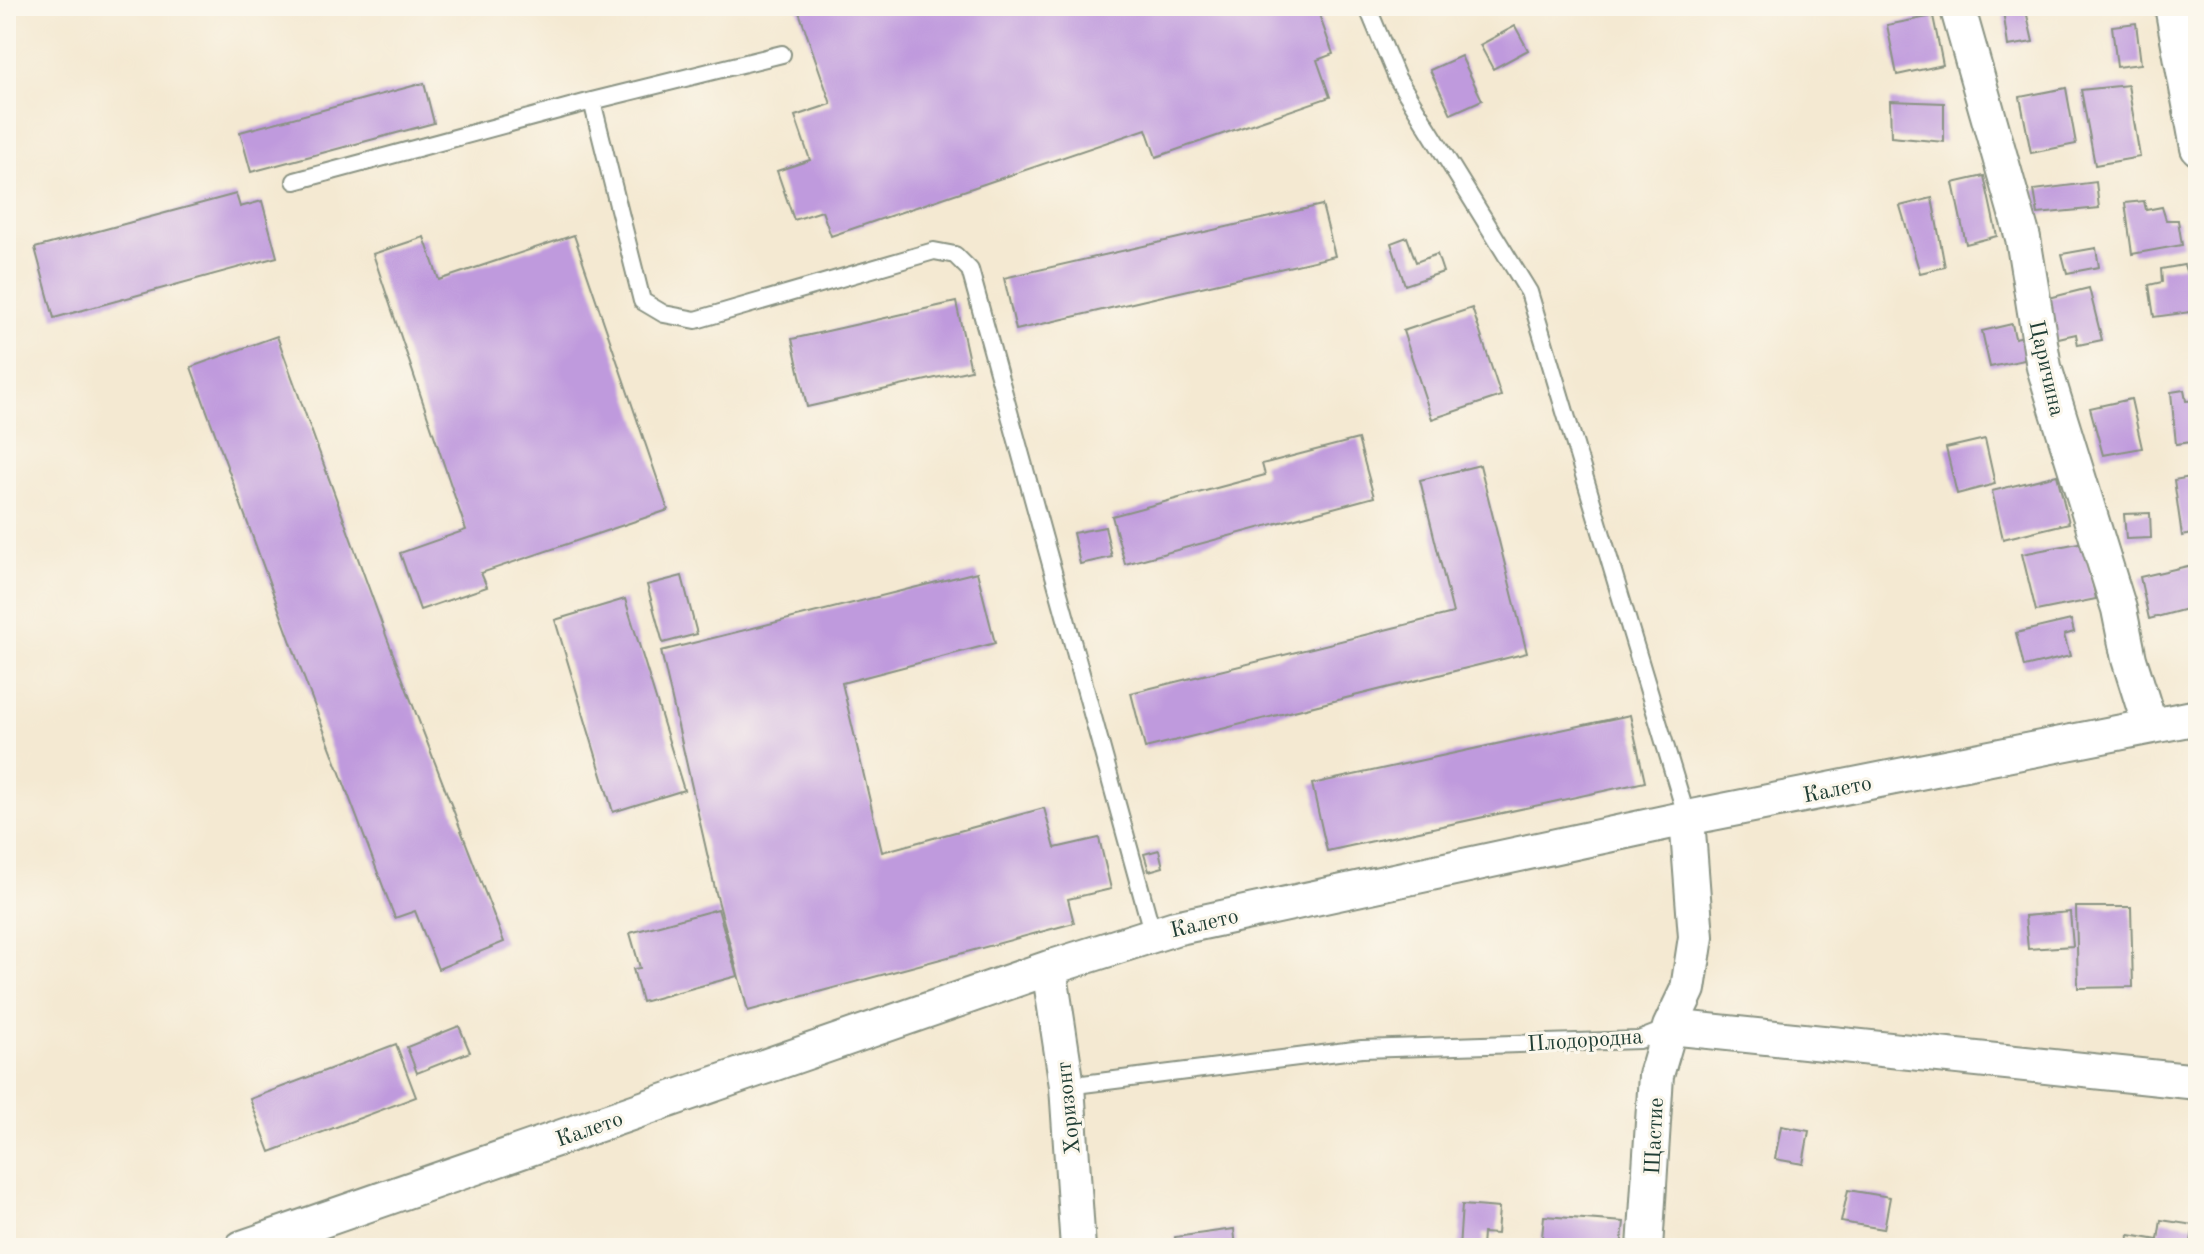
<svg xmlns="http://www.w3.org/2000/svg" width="2204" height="1254" font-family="'Old Standard TT',serif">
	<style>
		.building { fill: #bf9add }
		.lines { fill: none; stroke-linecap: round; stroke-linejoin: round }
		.service-casing { stroke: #8a9383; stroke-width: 20 }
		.minor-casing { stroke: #8a9383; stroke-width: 38 }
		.service { stroke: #fff; stroke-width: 16 }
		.minor { stroke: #fff; stroke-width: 34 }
		.labels { text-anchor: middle; stroke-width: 6; stroke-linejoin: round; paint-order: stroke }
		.street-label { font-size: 22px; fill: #1f3d34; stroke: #fbf7ec }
	</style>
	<rect width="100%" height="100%" fill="#fbf7ec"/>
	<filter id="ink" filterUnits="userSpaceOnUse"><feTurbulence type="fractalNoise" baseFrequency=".0125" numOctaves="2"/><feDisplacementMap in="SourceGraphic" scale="16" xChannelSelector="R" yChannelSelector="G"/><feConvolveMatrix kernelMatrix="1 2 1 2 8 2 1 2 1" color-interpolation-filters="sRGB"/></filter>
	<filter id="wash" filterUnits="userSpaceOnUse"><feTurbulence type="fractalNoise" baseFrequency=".006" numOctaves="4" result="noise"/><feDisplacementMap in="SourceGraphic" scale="32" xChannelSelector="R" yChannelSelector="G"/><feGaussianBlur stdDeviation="1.8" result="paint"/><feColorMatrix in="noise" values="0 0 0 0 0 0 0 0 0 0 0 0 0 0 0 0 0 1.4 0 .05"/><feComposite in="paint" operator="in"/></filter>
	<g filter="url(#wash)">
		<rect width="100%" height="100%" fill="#f4e9d2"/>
		<g id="blocks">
			<!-- building -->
			<path class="building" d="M797,6H1316L1333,54L1317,60L1330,97L1156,157L1146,129L831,236L822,211L794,220L777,171L810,160L795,116L831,104Z
				M2025,6L2033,42L2008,46L2003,10Z
				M1933,16L1943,65L1897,75L1887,25Z
				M2136,23L2141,64L2117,67L2112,26Z
				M1515,26L1528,50L1493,69L1480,45Z
				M1461,56L1482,100L1451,114L1430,70Z
				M424,83L434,123L251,172L240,132Z
				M2128,85L2140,157L2095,165L2081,90Z
				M2066,88L2076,144L2031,153L2020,97Z
				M1890,101L1944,103V142L1891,137Z
				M1984,176L1997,236L1966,244L1953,183Z
				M2096,182L2099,208L2038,214L2034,190Z
				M236,194L240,207L262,201L277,257L54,318L35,248Z
				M1932,198L1945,267L1920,273L1900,206Z
				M2144,201L2146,210L2162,207L2166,220H2178L2182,245L2132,254L2125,203Z
				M1322,205L1335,256L1016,330L1004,278Z
				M574,235L668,510L481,573L487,587L420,610L400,553L466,530L373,254L424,237L439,280Z
				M1407,237L1416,262L1437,254L1443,272L1405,285L1391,243Z
				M2096,248L2099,267L2067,273L2062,254Z
				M2184,265L2188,277L2198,275V311L2154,317L2149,285L2162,282L2161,269Z
				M2089,288L2102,340L2078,345L2076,334L2054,339L2045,299Z
				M956,302L971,370L807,407L792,339Z
				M1472,308L1501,396L1432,419L1403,331Z
				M2012,324L2015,338L2024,336L2029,359L1990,367L1982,331Z
				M277,336L387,638L504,942L438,969L415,911L395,918L301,670L191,367Z
				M2184,390L2186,401L2198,400V441L2176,444L2171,392Z
				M2131,399L2142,448L2103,455L2090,408Z
				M1358,439L1374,497L1125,564L1112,516L1265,475L1262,464Z
				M1985,439L1995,484L1957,494L1946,448Z
				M1480,465L1527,653L1145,748L1131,693L1453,613L1420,480Z
				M2198,467V533L2182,536L2174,480L2196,476L2195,468Z
				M2057,475L2069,523L2003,539L1992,491Z
				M2150,513L2151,538L2126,539L2124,514Z
				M1105,527L1112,557L1080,564L1073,533Z
				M2084,542L2096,599L2036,611L2022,554Z
				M2192,565L2198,589V606L2149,619L2140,577Z
				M977,572L995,643L842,683L882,852L1044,808L1055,848L1099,838L1111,889L1068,899L1074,923L748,1011L716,893L661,651Z
				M682,576L697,634L663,643L647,585Z
				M625,599L684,790L613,812L555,620Z
				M2071,620L2074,632L2064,635L2070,656L2024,667L2016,633Z
				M1630,715L1645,782L1327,851L1312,784Z
				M1159,850L1163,867L1149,871L1144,854Z
				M2076,907H2131L2133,987L2078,988Z
				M718,909L737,976L642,1002L633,969L640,968L630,933Z
				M2070,912L2073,946L2028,949L2025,916Z
				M459,1026L470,1052L417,1073L407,1047Z
				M396,1044L416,1097L270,1152L250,1099Z
				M1781,1126L1809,1131L1803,1164L1775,1159Z
				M1848,1190L1890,1197L1884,1229L1841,1222Z
				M1462,1205L1499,1208L1497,1234L1483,1233L1482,1248H1459Z
				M1544,1216L1624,1222L1621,1248H1541Z
				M2161,1220L2194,1225L2190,1248H2127L2129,1235L2158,1240Z
				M1234,1229L1236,1248H1176L1175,1237Z"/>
		</g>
	</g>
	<g filter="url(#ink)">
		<use href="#blocks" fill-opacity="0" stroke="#8a9383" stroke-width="2"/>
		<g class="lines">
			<defs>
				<path id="service" d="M1367,6L1397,78L1529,292L1687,818
					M592,101L642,301L664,314L696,320L934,251L955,255L970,270L1153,935
					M295,181L592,101L782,54
					M1067,1086L1362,1049L1639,1040L1669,1028"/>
				<path id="minor" d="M1957,6L2023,238L2044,367L2119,609L2129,659L2150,726
					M2172,6L2198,148
					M1049,968L1067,1086L1078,1248
					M1670,1027L2198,1082
					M242,1248L1049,968L1175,928L1687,818L2198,717
					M1645,1248L1656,1075L1670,1027L1688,989L1696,937L1687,818"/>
			</defs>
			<!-- service casing -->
			<use href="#service" class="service-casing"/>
			<!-- minor casing -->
			<use href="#minor" class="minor-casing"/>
			<!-- service -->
			<use href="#service" class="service"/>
			<!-- minor -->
			<use href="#minor" class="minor"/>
		</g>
	</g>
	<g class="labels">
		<!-- street labels -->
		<g class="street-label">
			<text transform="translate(2048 368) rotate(77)" y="8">Царичина</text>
			<text transform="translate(1837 788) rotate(-11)" y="8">Калето</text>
			<text transform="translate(1204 922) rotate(-13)" y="8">Калето</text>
			<text transform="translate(1585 1039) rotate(-4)" y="8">Плодородна</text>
			<text transform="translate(1067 1108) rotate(-96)" y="8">Хоризонт</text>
			<text transform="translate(589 1128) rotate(-19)" y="8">Калето</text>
			<text transform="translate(1653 1136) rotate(-87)" y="8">Щастие</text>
		</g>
	</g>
	<!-- margin -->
	<rect width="2204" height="1254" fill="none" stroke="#fbf7ec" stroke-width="32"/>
</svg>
